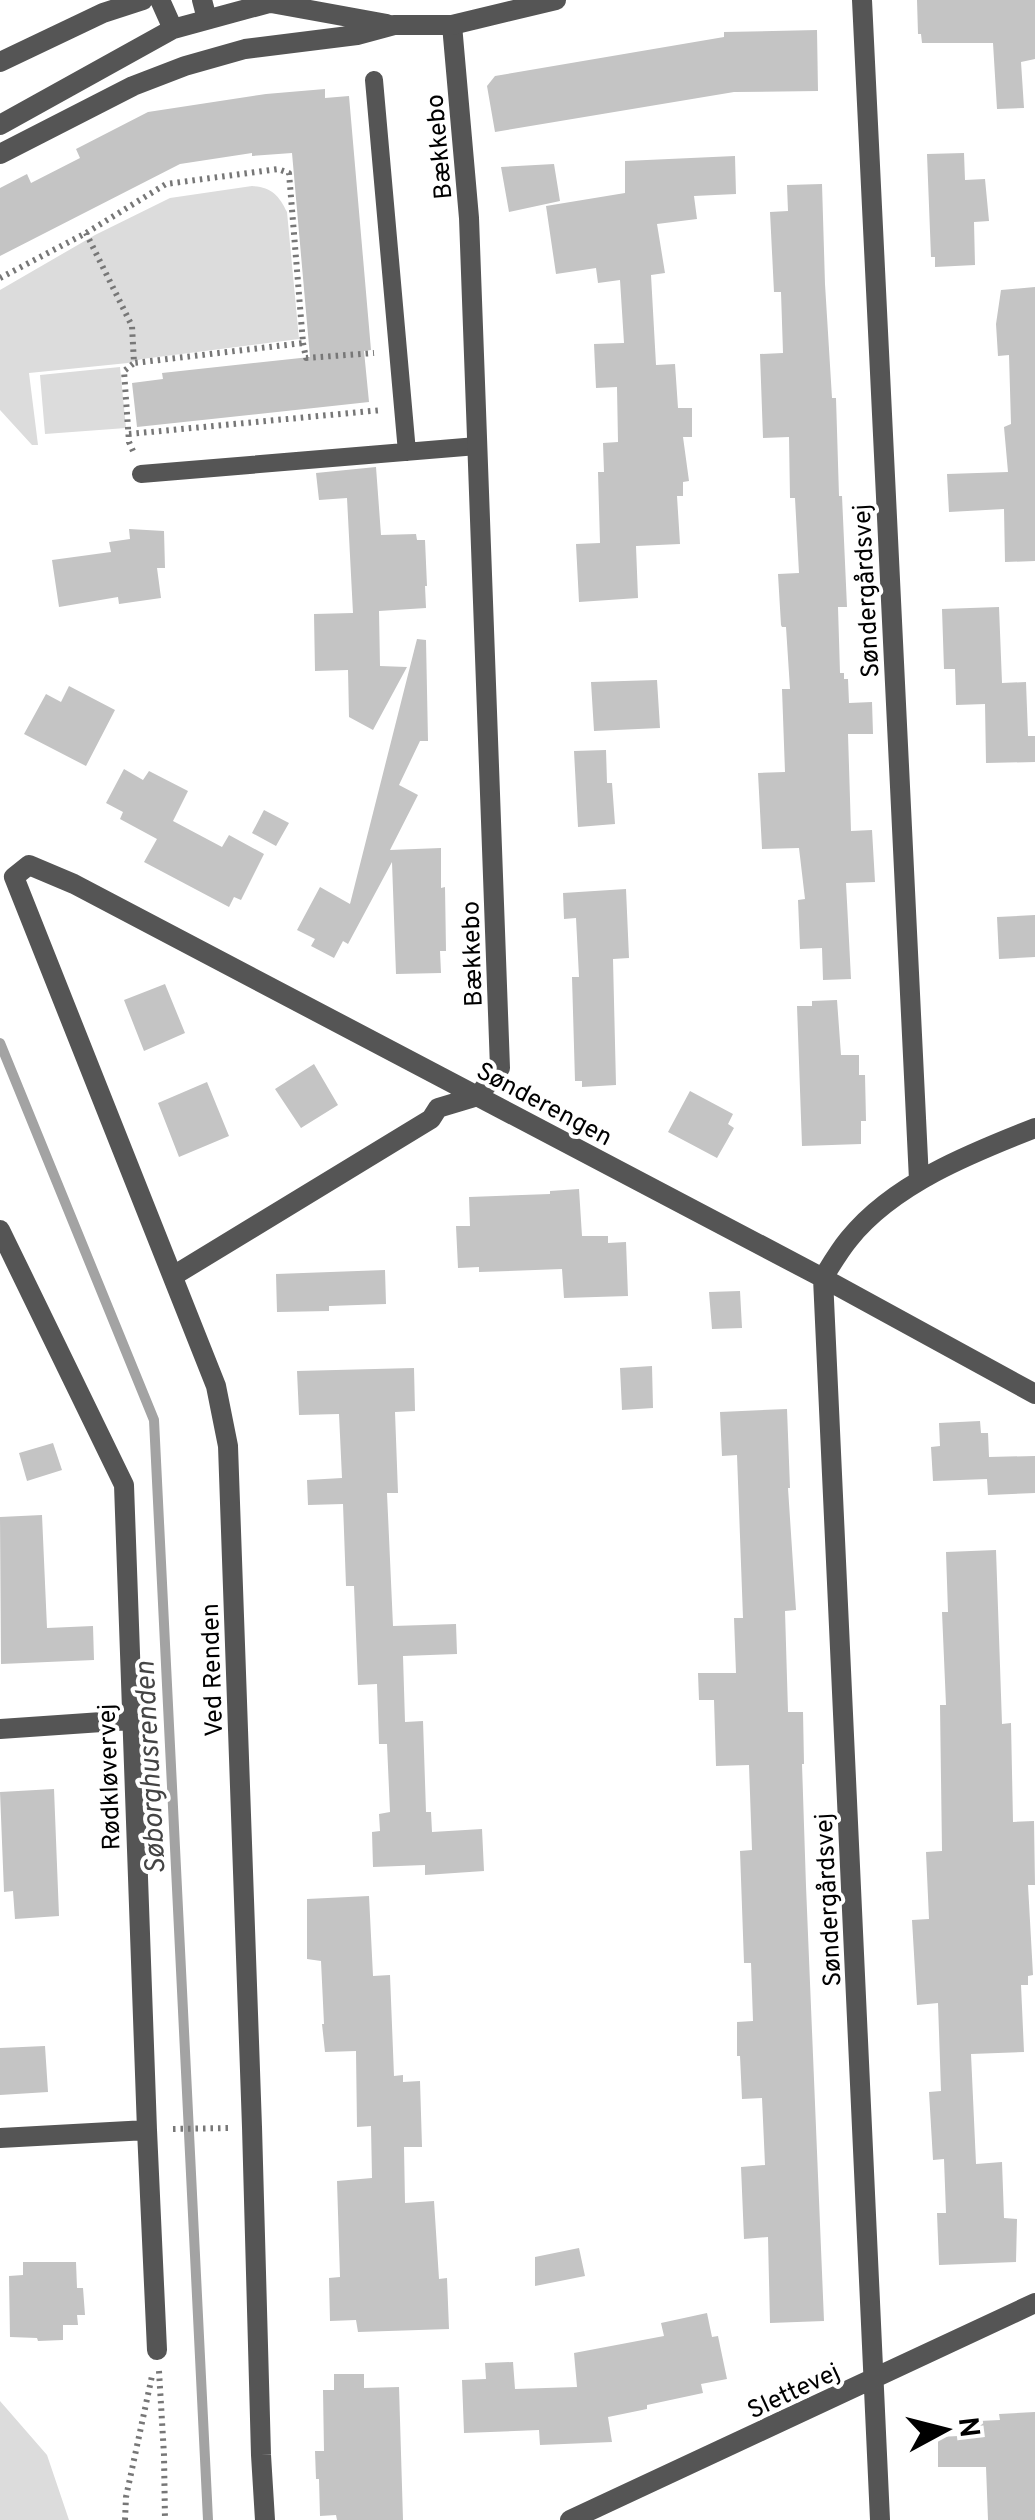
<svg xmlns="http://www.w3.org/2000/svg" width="1035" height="2520" font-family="Overpass,sans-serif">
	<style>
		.green { fill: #dcdcdc }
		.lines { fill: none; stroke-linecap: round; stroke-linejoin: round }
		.stream { stroke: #a3a3a3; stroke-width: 10 }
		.building { fill: #c4c4c4 }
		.path { stroke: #777; stroke-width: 6; stroke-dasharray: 2.5 5; stroke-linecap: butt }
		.service { stroke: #555; stroke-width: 18 }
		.minor { stroke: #555; stroke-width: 20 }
		.tertiary { stroke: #555; stroke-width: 20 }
		.labels { text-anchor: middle; stroke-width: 8; stroke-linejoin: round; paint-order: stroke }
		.street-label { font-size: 25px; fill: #000; stroke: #fff }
		.water-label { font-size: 28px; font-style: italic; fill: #444; stroke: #fff }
	</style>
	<rect width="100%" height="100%" fill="#fff"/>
	<!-- green -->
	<path class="green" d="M252,186C271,187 279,195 287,212L299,339L142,359L128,363L29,373L38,445H32L0,410V290L95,235L170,198Z
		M120,367L126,428L45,434L40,375Z
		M0,2401L47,2455L69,2520H0Z"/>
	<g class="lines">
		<!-- stream -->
		<path class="stream" d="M0,1043L154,1420L208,2520"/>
	</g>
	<!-- building -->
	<path class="building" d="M917,0H1035V59L1021,62L1024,108L997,109L993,43H922L921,34H918Z
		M817,30L818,91L734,92L495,132L487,86L495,76L724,37V32Z
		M325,89V98L349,96L371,350L364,351L369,402L137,427L132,383L163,379L162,373L310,357L292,153L252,156V153L180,164L0,256V188L27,174L31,183L80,158L76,149L148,112L266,94Z
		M964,153L965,180L985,179L989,221L974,222L975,265L935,267V257H931L927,154Z
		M735,156L736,194L694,196L697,219L657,224L665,273L651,275L656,365L675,364L678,408H692V437H683L689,481L683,482V496H677L680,544L636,546L638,598L579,602L576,544L600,543L598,472H604L603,443L618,442L617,387L596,388L594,344L624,343L620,280L598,283L596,268L556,274L546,206L625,193V161Z
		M554,164L560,201L509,212L501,167Z
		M822,184L825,284L832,398H836L839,496H842L847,607H838L840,673H844V679H848L849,703L872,702L873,734H848L851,831L872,830L875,882L846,883L851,979L823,980L822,948L800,949L798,900L805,899L799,848L762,849L758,773L785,772L782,689H790L786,627H782L781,625L778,574L799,573L795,498H790L789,437L763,438L760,354L783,353L781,292H774L770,212L788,211L787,185Z
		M1035,287V561L1005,562L1004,509L949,512L947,474L1008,472L1004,427L1011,424L1009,355L998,356L996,324L1001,290Z
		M376,467L381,535L416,534L417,540H425L427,586H425L426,608L379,611L380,666L407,667L373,730L349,717L348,670L315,671L314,614L353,613L347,498L319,500L316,473Z
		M129,529L164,531L165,568H157L161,598L119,604L118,597L59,607L52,560L111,552L109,542L130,539Z
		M999,607L1002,683L1026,682L1028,736H1035V762L986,763L985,704L956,705L955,669H944L942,609Z
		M417,639L426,640L428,741H420L399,785L418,795L390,850L441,848V888L445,887L446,951H440L441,973L396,974L392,862L348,944L343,941L334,958L311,946L315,939L297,930L320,887L350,904Z
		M657,680L660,728L594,731L591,682Z
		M69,686L115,710L86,766L24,734L46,694L61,702Z
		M606,750L607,783H612L615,824L578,827L574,751Z
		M124,769L143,780L149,771L188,791L173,821L222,847L229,835L264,854L241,900L234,897L229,907L144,862L157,839L120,819L123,812L106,803Z
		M264,810L289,823L276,846L252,833Z
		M626,889L629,958L613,959L616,1085L582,1087V1081H575L572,977H579L576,918L564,919L563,893Z
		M1035,915V957L999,959L997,917Z
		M165,984L185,1033L144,1051L124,1000Z
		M837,1000L841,1055H859V1075H865L866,1121H861V1144L802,1146L797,1006H812V1001Z
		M314,1064L338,1105L301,1128L275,1089Z
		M207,1082L229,1136L179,1157L158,1103Z
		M690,1091L733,1114L728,1124L734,1128L717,1158L668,1132Z
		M579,1189L582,1236H608V1243L626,1242L628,1296L564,1298L562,1269L479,1272V1267L458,1268L456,1226H470L469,1197L550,1194V1191Z
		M385,1270L386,1304L329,1306V1311L277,1312L276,1274Z
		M740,1291L742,1328L712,1329L709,1292Z
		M652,1366L653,1408L622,1410L620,1368Z
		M414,1368L415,1411L395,1412L398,1493H387L393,1626L456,1624L457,1654L403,1656L405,1722L423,1721L426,1812H431L432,1832L482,1829L484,1871L425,1875V1865L373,1867L372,1832L380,1831L379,1814L390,1812L387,1744H379L377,1684L358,1685L354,1586H346L343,1504L308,1505L307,1480L342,1478L339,1414L299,1415L297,1371Z
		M787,1409L790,1488H788L796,1610L785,1611L788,1712H803L804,1764H802L806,1886L824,2321L770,2323L768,2237L744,2239L741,2167L765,2165L762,2098L742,2099L740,2056H737V2022L753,2021L751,1963H744L740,1851L752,1850L749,1765L716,1766L714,1700H699L698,1673H736L734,1618H743L737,1455L722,1456L720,1412Z
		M980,1421L981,1433H988L989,1457L1035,1456V1493L988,1495L987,1479L933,1481L931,1447L940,1446L939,1423Z
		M53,1443L62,1470L27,1481L19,1453Z
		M42,1515L47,1628L93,1626L94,1660L1,1664L0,1517Z
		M996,1550L1002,1724L1011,1723L1013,1822L1034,1821L1035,1885H1028L1033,1975L1028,1976V1985H1021L1024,2052L971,2054L976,2164L1002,2162L1004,2218L1017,2219L1016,2262L939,2265L937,2213H946L944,2159L933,2160L929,2092L941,2091L938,2003L917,2005L912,1920L929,1919L926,1852L942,1851L940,1705H946L942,1612H948L946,1552Z
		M54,1789L59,1916L15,1919L13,1891L4,1892L0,1792Z
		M369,1896L373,1976L390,1975L394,2076L403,2075V2082L420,2081L422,2147H404L405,2203L434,2201L439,2279L447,2278L449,2329L358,2332L356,2320L330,2321L329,2278L340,2277L337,2181L372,2178L371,2126L357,2127L356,2051L325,2052L322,2024H324L321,1961L307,1959V1899Z
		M45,2046L48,2092L0,2095V2048Z
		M579,2248L585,2276L535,2286V2257Z
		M23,2262H76L77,2288H83L85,2315H77L78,2325H63V2340L38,2341L37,2338L10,2337L9,2276L23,2275Z
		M707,2313L712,2337L718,2336L727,2379L701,2384L703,2393L647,2405V2409L608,2417L612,2442L540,2445L539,2430L464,2433L462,2380L486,2379L485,2363L513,2362L515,2389L577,2387L574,2353L664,2336L661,2323Z
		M334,2374H364V2388L399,2387L403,2520H337L336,2515L320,2516L319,2479H316L315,2451H324L323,2390H334Z
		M1035,2412V2520H988L986,2467H938V2437L959,2436L958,2422L1000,2420L999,2414Z"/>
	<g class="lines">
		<!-- path -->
		<path class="path" d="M0,278L86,233L166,184L278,169L289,173L303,343L134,363L132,326L86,233
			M303,343L306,358L374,353
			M129,434L382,410
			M133,451L129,442L124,371L134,363
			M173,2129L230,2128
			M159,2371L164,2455L165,2520
			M125,2520L126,2497L152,2376"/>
		<!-- service -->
		<path class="service" d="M374,80L407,452
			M141,474L477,446"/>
		<!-- minor -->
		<path class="minor" d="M862,0L919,1180
			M0,1230L124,1485L147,2130L157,2350
			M173,1276L431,1119L438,1108L478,1096L500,1068L469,218L452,25
			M0,1729L131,1720
			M0,2138L147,2130
			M265,2520L261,2455L252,2127L228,1446L216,1386L14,877L29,865L74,884L823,1278L1035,1394
			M570,2520L1035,2303
			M880,2520L823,1278C831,1265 839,1251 849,1239C893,1184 971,1153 1035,1128"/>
		<!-- tertiary -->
		<path class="tertiary" d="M160,0L173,29
			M202,0L207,19
			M271,3L387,24
			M0,62L103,13L143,0
			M0,125L173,29L280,0
			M0,154L133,86L185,66L245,49L357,35L394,25H452L556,0"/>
	</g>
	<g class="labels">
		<!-- street labels -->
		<g class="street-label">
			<text transform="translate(438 147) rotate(-95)" y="9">Bækkebo</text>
			<text transform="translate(865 591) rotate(-93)" y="9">Søndergårdsvej</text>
			<text transform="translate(471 954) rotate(-92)" y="9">Bækkebo</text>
			<text transform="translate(545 1103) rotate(28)" y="9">Sønderengen</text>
			<text transform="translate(211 1670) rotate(-92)" y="9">Ved Renden</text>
			<text transform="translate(108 1777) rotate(-92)" y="9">Rødkløvervej</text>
			<text transform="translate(827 1900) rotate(-93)" y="9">Søndergårdsvej</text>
			<text transform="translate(793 2390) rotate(-25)" y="9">Slettevej</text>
		</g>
		<!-- water labels -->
		<g class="water-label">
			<text transform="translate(149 1768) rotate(-93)" y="10">Søborghusrenden</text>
		</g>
	</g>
	<!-- north arrow -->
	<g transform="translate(945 2430) rotate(83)" stroke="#ffffff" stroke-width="8" paint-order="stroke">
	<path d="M0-8L18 38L0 25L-18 38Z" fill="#000000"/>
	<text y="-15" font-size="28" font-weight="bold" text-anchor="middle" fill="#000000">N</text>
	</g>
</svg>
